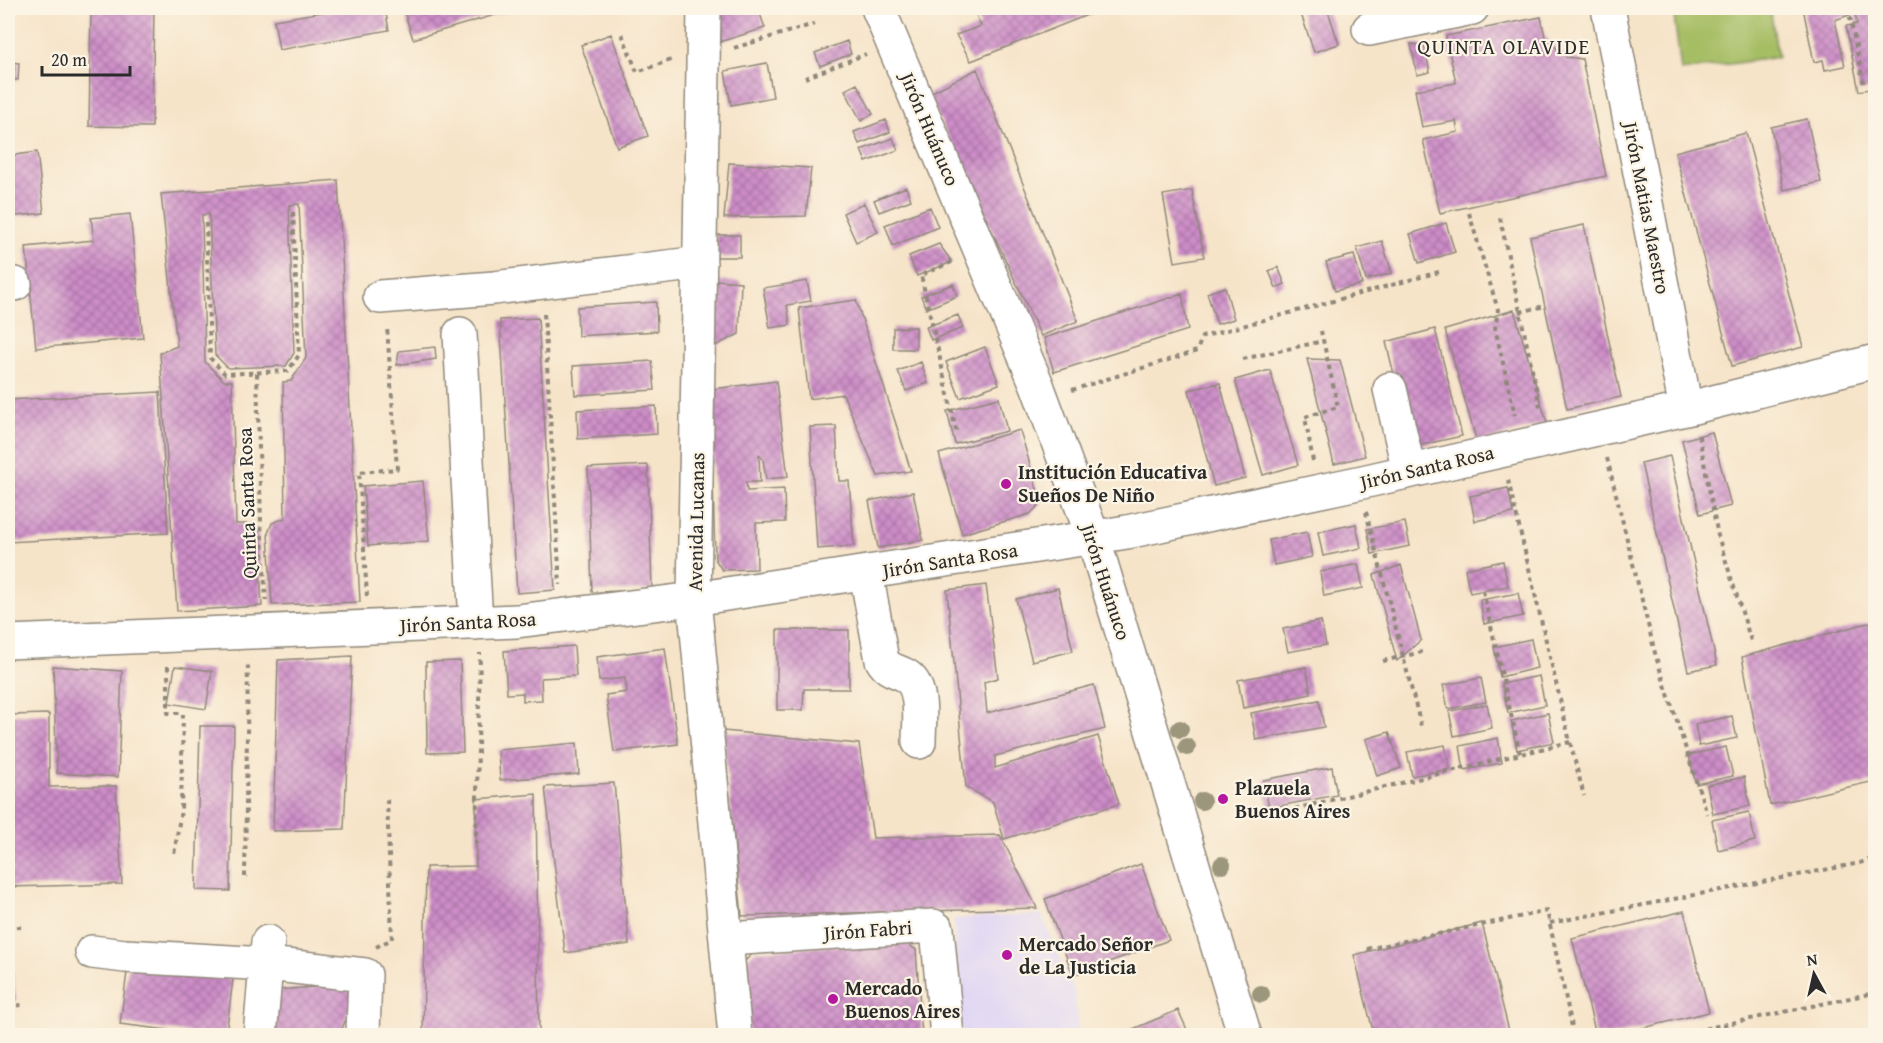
<svg xmlns="http://www.w3.org/2000/svg" width="1883" height="1043" font-family="'Gentium Book Plus',serif">
	<style>
		.built { fill: #dfd5f5 }
		.park { fill: #a5bd63; stroke: #687447; stroke-width: 1.5 }
		.building { fill: url(#building-cross-hatch) }
		.lines { fill: none; stroke-linecap: round; stroke-linejoin: round }
		.minor-casing { stroke: #90887a; stroke-width: 36 }
		.path { stroke: #90887a; stroke-width: 4; stroke-dasharray: 4.5 4.5; stroke-linecap: butt }
		.minor { stroke: #fff; stroke-width: 33 }
		.tree { fill: #9b967b }
		.poi-dot { fill: #b5179e; stroke: #fcf5e5; stroke-width: 2 }
		.labels { text-anchor: middle; stroke-width: 4.5; stroke-linejoin: round; paint-order: stroke }
		.street-label { font-size: 20px; fill: #2b2b2b; stroke: #fcf5e5 }
		.poi-label { font-size: 20px; font-weight: bold; fill: #2b2b2b; stroke: #fcf5e5; text-anchor: start }
		.neighbourhood-label { font-size: 21px; letter-spacing: 1.5px; fill: #2b2b2b; stroke: #fcf5e5 }
	</style>
	<defs>
		<pattern id="building-cross-hatch" width="8" height="8" patternUnits="userSpaceOnUse" patternTransform="scale(1.5)"><rect width="8" height="8" fill="#cd8dc8"/><path d="M0 0l8 8M0 8l8-8" fill="none" stroke="#a773a3"/></pattern>
	</defs>
	<rect width="100%" height="100%" fill="#fcf5e5"/>
	<filter id="ink" filterUnits="userSpaceOnUse"><feTurbulence type="fractalNoise" baseFrequency=".0167" numOctaves="2"/><feDisplacementMap in="SourceGraphic" scale="12" xChannelSelector="R" yChannelSelector="G"/><feConvolveMatrix kernelMatrix="1 2 1 2 8 2 1 2 1" color-interpolation-filters="sRGB"/></filter>
	<filter id="wash" filterUnits="userSpaceOnUse"><feTurbulence type="fractalNoise" baseFrequency=".008" numOctaves="4" result="noise"/><feDisplacementMap in="SourceGraphic" scale="24" xChannelSelector="R" yChannelSelector="G"/><feGaussianBlur stdDeviation="1.35" result="paint"/><feColorMatrix in="noise" values="0 0 0 0 0 0 0 0 0 0 0 0 0 0 0 0 0 1.4 0 .05"/><feComposite in="paint" operator="in"/></filter>
	<g filter="url(#wash)">
		<rect width="100%" height="100%" fill="#f6e4c9"/>
		<!-- built -->
		<path class="built" d="M1041,914L1075,992L1078,1035H962L953,919Z"/>
		<!-- park -->
		<path class="park" d="M1673,8H1770L1778,57L1681,71Z"/>
		<g id="blocks">
			<!-- building -->
			<path class="building" d="M91,8H154L152,127L89,126Z
				M347,8H385L389,30L279,50L274,20Z
				M403,8H519L413,39Z
				M733,8H758L765,28L716,43L720,12Z
				M937,8H1105L971,61L956,35L981,26L974,11L941,16Z
				M1299,8H1327L1339,44L1314,52Z
				M1803,8H1875V88L1859,91L1846,26L1857,24L1855,13L1835,20L1845,66L1825,70L1823,60L1814,62Z
				M1541,17L1545,37L1566,57L1582,59L1606,176L1440,213L1423,140L1458,132L1456,121L1422,127L1415,90L1456,83L1446,36Z
				M611,34L648,136L617,147L581,45Z
				M847,41L851,54L820,66L815,53Z
				M1411,44L1424,45L1430,72L1417,75Z
				M8,62L19,63L18,80L8,79Z
				M767,63L773,97L731,105L725,71Z
				M977,69L1078,321L1041,336L928,94Z
				M857,84L873,114L861,121L845,90Z
				M1807,119L1821,182L1784,190L1771,127Z
				M886,120L890,132L859,144L854,132Z
				M1746,133L1803,347L1732,366L1675,152Z
				M893,138L898,150L866,162L861,150Z
				M37,152L44,213L8,217V156Z
				M729,163L811,168L806,216L724,218Z
				M338,180L360,602L272,605L268,533L272,523L285,518L283,382L291,381L306,358L299,204L289,205L294,353L286,366L228,368L215,355L209,214L202,215L205,362L224,381H232L236,524H249L258,535L262,606L177,611L160,353L177,346L161,194Z
				M906,187L911,200L879,212L874,200Z
				M1192,190L1204,257L1175,262L1163,195Z
				M864,203L878,232L856,242L843,213Z
				M930,207L938,227L893,246L885,225Z
				M130,214L143,338L36,348L26,247L94,240L91,218Z
				M1446,223L1455,252L1419,263L1410,234Z
				M1584,225L1621,397L1567,409L1530,237Z
				M716,235H740V257H717Z
				M1382,241L1392,273L1366,280L1357,248Z
				M939,244L952,262L917,276L909,256Z
				M1354,255L1362,284L1335,291L1326,262Z
				M1278,267L1285,284L1276,288L1269,271Z
				M715,280L741,282L739,334L713,347Z
				M807,281L811,301L787,305L790,325L770,328L763,288Z
				M953,284L957,296L926,309L921,296Z
				M1225,287L1234,319L1217,324L1207,293Z
				M1182,294L1188,330L1054,372L1044,338Z
				M856,300L911,471L878,476L843,394L809,399L799,308Z
				M656,302L657,331L578,336L577,307Z
				M1514,310L1547,423L1477,443L1445,330Z
				M958,315L963,328L931,340L926,327Z
				M538,318L555,590L517,593L500,320Z
				M916,327V349H893V328Z
				M1435,329L1462,436L1412,447L1386,342Z
				M435,347L436,359L397,365L399,351Z
				M985,347L999,384L960,398L946,362Z
				M1307,359L1340,360L1365,456L1334,464Z
				M652,361L655,390L575,395L573,366Z
				M921,362L928,383L906,391L898,371Z
				M1270,370L1298,465L1263,475L1235,380Z
				M776,381L788,477L766,479L763,459L759,455L760,482H746L747,491L784,489L785,522L756,523L757,569L722,570L715,559L712,439L713,389Z
				M1220,383L1245,478L1214,486L1189,390Z
				M160,392L168,533L8,542V400Z
				M999,398L1007,431L955,444L947,411Z
				M656,406L657,434L578,439L577,410Z
				M836,426L839,481H849L854,546L817,549L810,427Z
				M1020,430L1041,503L1030,514L962,534L939,454Z
				M1712,432L1731,506L1700,514L1682,440Z
				M1670,456L1717,665L1688,671L1641,463Z
				M648,465L652,590L592,592L588,468Z
				M423,481L429,541L368,546L363,486Z
				M1508,488L1513,513L1475,521L1470,496Z
				M913,492L923,540L878,548L869,501Z
				M1405,522L1410,546L1372,554L1367,529Z
				M1356,524L1361,548L1323,556L1318,532Z
				M1307,532L1312,557L1274,565L1269,540Z
				M1503,561L1508,586L1470,593L1465,569Z
				M1358,564L1363,588L1324,596L1320,572Z
				M1401,565L1421,640L1397,661L1374,575Z
				M986,585L998,678L984,682L987,713L1094,685L1105,729L995,756V768L1098,736L1119,804L1004,839L993,802L966,787L947,590Z
				M1058,588L1073,651L1032,661L1016,599Z
				M1518,593L1523,616L1484,624L1480,600Z
				M1321,621L1326,645L1288,652L1283,629Z
				M1875,621V781L1770,805L1742,657Z
				M777,630H849V689H804L803,710H777Z
				M1531,639L1537,668L1500,677L1494,647Z
				M574,646L576,676L541,678L542,700L523,701V693L507,694L504,651Z
				M665,648L678,744L614,752L606,695L627,692L625,678L599,681L597,657Z
				M352,656L344,829L273,831L278,660Z
				M460,661L463,752L427,753L426,662Z
				M53,666L122,671L118,777L57,773Z
				M175,666L212,671L206,709L169,703Z
				M1306,667L1311,694L1243,708L1238,680Z
				M1539,676L1545,705L1508,713L1502,684Z
				M1481,678L1486,702L1448,709L1443,685Z
				M1319,700L1324,727L1256,740L1251,713Z
				M1487,704L1492,728L1454,736L1449,711Z
				M1548,713L1554,742L1517,750L1511,721Z
				M49,714V787L116,786L122,884L9,887L8,715Z
				M1732,716L1737,738L1699,746L1695,724Z
				M200,726H234L230,891L196,890Z
				M723,731L859,744L873,838L1000,835L1037,908L742,916Z
				M1389,732L1401,768L1377,776L1366,739Z
				M1498,738L1502,763L1464,770L1460,746Z
				M577,743L579,774L500,780L498,750Z
				M1445,745L1450,769L1412,776L1407,752Z
				M1726,747L1733,776L1696,784L1689,755Z
				M1332,767L1337,795L1269,808L1263,780Z
				M1744,777L1750,806L1713,814L1707,785Z
				M614,783L629,944L565,953L545,787Z
				M536,794L539,1035H423L426,867L476,866V799Z
				M1749,812L1755,841L1718,850L1712,820Z
				M1141,864L1169,940L1073,975L1045,899Z
				M1684,911L1709,1012L1614,1035H1596L1572,938Z
				M1482,923L1510,1035H1374L1354,955Z
				M904,941L916,950L922,1035H749L743,963L755,951Z
				M8,962H11L16,1000L8,1001Z
				M128,965L233,979L226,1035H209L120,1024Z
				M358,983L340,1035H271L268,991Z
				M1178,1010L1189,1034L1185,1035H1119Z"/>
		</g>
	</g>
	<g filter="url(#ink)">
		<use href="#blocks" fill-opacity="0" stroke="#90887a" stroke-width="1.5"/>
		<g class="lines">
			<defs>
				<path id="minor" d="M704,8L694,599L735,1036
					M878,8L1037,385L1093,537L1245,1036
					M1608,8L1686,409
					M1369,29L1472,8
					M8,285L15,284
					M380,297L494,288L700,263
					M460,334L476,623
					M1390,389L1409,471
					M866,573L882,660C888,670 895,670 905,675C925,686 919,722 919,742
					M8,642L517,621L694,599L1127,532L1358,483L1686,409L1876,361
					M727,939L933,926L937,929L947,1036
					M92,952L125,956L268,964L365,975L363,1033
					M260,1036L268,942"/>
			</defs>
			<!-- minor casing -->
			<use href="#minor" class="minor-casing"/>
			<!-- path -->
			<path class="path" d="M1848,8L1864,85
				M622,34L637,72L674,59
				M734,48L814,24
				M805,78L866,54
				M1469,213L1498,310L1495,328L1515,415
				M1500,218L1541,411
				M206,223L210,358L225,374L288,371L299,355L293,212
				M952,262L921,275L957,434
				M1520,312L1545,306
				M544,314L560,585
				M1243,359L1323,341
				M257,373L261,523L266,601
				M1072,390L1197,351L1202,337L1439,272
				M1699,436L1718,536L1752,644
				M1607,458L1656,657L1707,814
				M1313,461L1305,417L1338,407L1321,331
				M1508,480L1570,742L1584,796
				M1366,512L1421,726
				M1483,591L1520,754
				M367,596L359,472L397,469L387,327
				M1383,661L1422,652
				M168,666V713H183L181,810L174,855
				M1286,811L1570,742
				M476,844L480,653
				M245,877L248,662
				M1550,923L1860,863L1876,857
				M8,928L21,927
				M376,947L392,939L387,799
				M1367,949L1547,911L1574,1036
				M8,1006L23,1005
				M1670,1036L1869,994L1876,995"/>
			<!-- minor -->
			<use href="#minor" class="minor"/>
		</g>
		<!-- trees -->
		<g class="tree">
			<circle cx="1180" cy="729" r="9"/>
			<circle cx="1187" cy="747" r="9"/>
			<circle cx="1202" cy="801" r="9"/>
			<circle cx="1222" cy="865" r="9"/>
			<circle cx="1261" cy="994" r="9"/>
		</g>
	</g>
	<!-- markers -->
	<g class="poi-dot">
		<circle cx="1006" cy="484" r="6"/>
		<circle cx="1223" cy="799" r="6"/>
		<circle cx="1007" cy="955" r="6"/>
		<circle cx="833" cy="999" r="6"/>
	</g>
	<g class="labels">
		<!-- street labels -->
		<g class="street-label">
			<text transform="translate(930 129) rotate(67)" y="7">Jirón Huánuco</text>
			<text transform="translate(1647 208) rotate(79)" y="7">Jirón Matias Maestro</text>
			<text transform="translate(1427 467) rotate(-13)" y="7">Jirón Santa Rosa</text>
			<text transform="translate(247 503) rotate(-92)" y="7">Quinta Santa Rosa</text>
			<text transform="translate(696 522) rotate(-89)" y="7">Avenida Lucanas</text>
			<text transform="translate(950 560) rotate(-9)" y="7">Jirón Santa Rosa</text>
			<text transform="translate(1106 582) rotate(72)" y="7">Jirón Huánuco</text>
			<text transform="translate(468 622) rotate(-3)" y="7">Jirón Santa Rosa</text>
			<text transform="translate(868 930) rotate(-4)" y="7">Jirón Fabri</text>
		</g>
		<!-- poi labels -->
		<g class="poi-label">
			<text x="1018" y="479">Institución Educativa<tspan x="1018" dy="23">Sueños De Niño</tspan></text>
			<text x="1235" y="795">Plazuela<tspan x="1235" dy="23">Buenos Aires</tspan></text>
			<text x="1019" y="951">Mercado Señor<tspan x="1019" dy="23">de La Justicia</tspan></text>
			<text x="845" y="995">Mercado<tspan x="845" dy="23">Buenos Aires</tspan></text>
		</g>
		<!-- neighbourhood labels -->
		<g class="neighbourhood-label">
			<text x="1504" y="54">QUINTA OLAVIDE</text>
		</g>
	</g>
	<!-- margin -->
	<rect width="1883" height="1043" fill="none" stroke="#fcf5e5" stroke-width="30"/>
	<!-- north arrow -->
	<g transform="translate(1814 974) rotate(352)" stroke="#fcf5e5" stroke-width="4.5" paint-order="stroke">
	<path d="M0-4.5L10 22L0 15L-10 22Z" fill="#2b2b2b"/>
	<text y="-9" font-size="16" font-weight="bold" text-anchor="middle" fill="#2b2b2b">N</text>
	</g>
	<!-- scale -->
	<path d="M42 66v9h88v-9" fill="none" stroke="#2b2b2b" stroke-width="3"/>
	<text x="51" y="66" font-size="18" fill="#2b2b2b" stroke="#fcf5e5" stroke-width="4.5" paint-order="stroke">20 m</text>
</svg>
